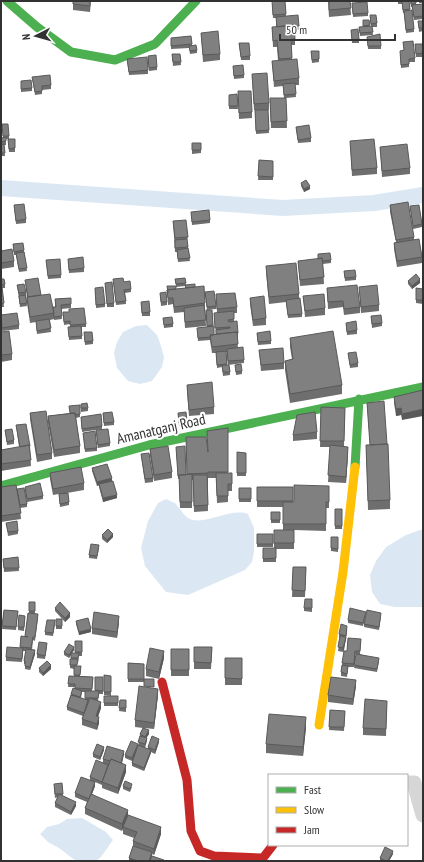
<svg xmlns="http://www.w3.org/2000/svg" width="424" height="862" font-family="'PT Sans Narrow',sans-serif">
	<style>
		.water { fill: #dbe8f4 }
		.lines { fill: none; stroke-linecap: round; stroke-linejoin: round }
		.canal { stroke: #dbe8f4; stroke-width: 16 }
		.street { stroke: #d6d6d6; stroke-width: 15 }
		.fast { stroke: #4caf50; stroke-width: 9 }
		.slow { stroke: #ffc107; stroke-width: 9 }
		.jam { stroke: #c62828; stroke-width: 9 }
		.wall { fill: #6e6e6e; fill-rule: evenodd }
		.shaded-wall { fill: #5a5a5a }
		.building { fill: #808080; stroke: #5a5a5a }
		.labels { text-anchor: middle; stroke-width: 4; stroke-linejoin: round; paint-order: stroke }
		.street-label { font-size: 15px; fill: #323232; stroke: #fff }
	</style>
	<rect width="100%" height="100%" fill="#fff"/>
	<!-- water -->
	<path class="water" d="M147,325L157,335L161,346L164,357L162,367L152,381L140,384L128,381L117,368L114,353L117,342L123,332L136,326Z
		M166,499C169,500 172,502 175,503C181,509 184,518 193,520C211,523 230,508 248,514L254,528V552L252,562L245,570L188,595L166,592L145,566L141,548L148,521L158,503Z
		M423,529V607H395L380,604L372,592L370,575L376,561L386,547L406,535Z
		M82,818L106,832L113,840L101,857L96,861H76L59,848L48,842L40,834L47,827L59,824L67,819Z"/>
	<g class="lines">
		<!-- canal -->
		<path class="canal" d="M1,188L283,208L374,203L423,195"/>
		<!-- street -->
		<path class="street" d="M407,783H414L423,815"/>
		<!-- fast -->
		<path class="fast" d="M7,1L37,27L71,52L115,60L155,44L196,1
			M355,467L359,399
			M1,486L149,445L423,387"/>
		<!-- slow -->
		<path class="slow" d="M319,725L343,572L355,467"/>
		<!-- jam -->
		<path class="jam" d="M162,682L187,780L191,831L200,851L214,856L263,858L273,845"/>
	</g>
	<!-- wall -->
	<path class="wall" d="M73,1H91L90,12L73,10Z
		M285,1L286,16L299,26V30H295V45H291L292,60L299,78V85H295L296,97L286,98L287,128H271L270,98H284L283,86L274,87L272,61H278L277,47H273L272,27H276V18H273L272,4Z
		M328,1H350L351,15L329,17Z
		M398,1H409L410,11L414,29V32L406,33L404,13H403L402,4H398Z
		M410,1H416V4H423V19L414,20L412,7H411Z
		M419,1H423V3H419Z
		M352,3L368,13V16L353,17Z
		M370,15L377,23V27H372L373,35L360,36L359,27H363V20H369L370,26H371Z
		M418,21H423V31L419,32Z
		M351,30L359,39V43H352Z
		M201,33L220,54V60L203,62Z
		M191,36L192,46L197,50V53L190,54L189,48L171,49V38Z
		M367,37L381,46V49H368Z
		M403,42L415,58V62H409V67L401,68L400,54L404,50Z
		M239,43L250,56V60H241Z
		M415,44H422L423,57H416Z
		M311,51H319V62L312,63Z
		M172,54H180L181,65L173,66Z
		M148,56L157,67V70L149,71Z
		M127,59L148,70V74L129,75Z
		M233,66L244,75V78L234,79Z
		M252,74L269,103V110H268L269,133L256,134L255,110H261H254Z
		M32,77L51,85V89L42,90V94L35,95Z
		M21,81L32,88V91L21,92Z
		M238,91L252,112V118L239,119Z
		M237,94L238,109H229V95Z
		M2,124L9,136V139H6V145H4L5,156H2V160L1,162V138H3Z
		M296,127L311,138V142L298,143Z
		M8,139H15V152H9Z
		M350,141L377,168V174L352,176Z
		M192,143H201V153L192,154Z
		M380,147L410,168V174L382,177Z
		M259,160L273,161V180H258Z
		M301,183L310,189L304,192L301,186Z
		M14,205L26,219V223L16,224Z
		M390,205L414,237V239L422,257V263L397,267L394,249V243L396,242L390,212Z
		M410,206L422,224V227L413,229Z
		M191,212L210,220V223L192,225Z
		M173,221L188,237L187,240L190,261L178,262L177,252H175Z
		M13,244L24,250L27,271L19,272L16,255H14Z
		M1,251L14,261V267L1,269Z
		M318,254L331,260V263L323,264L324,284L300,286L298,261L318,259Z
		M68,259L84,268V272L69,273Z
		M46,260L61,275V278L48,279Z
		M266,266L299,294V298L302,314V317L288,318L286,302L269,304L266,272Z
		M344,271L356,277V280L345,281Z
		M185,278L186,285L195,287L205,303V310L206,326L185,328L184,312L174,313L173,304L168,305L167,286H176L175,279ZM185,286V288L176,289V287Z
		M1,279L5,284V288H2L4,307H1Z
		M113,279L124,282L131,289V292L125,293L126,304L116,305Z
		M25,280L41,295L53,311L55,307V299L71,298V308L61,309L62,319L54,320V314V319L50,320L51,332L37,334L36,322L30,323L27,303V297Z
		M408,281L420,283L412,289L408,284Z
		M105,283L114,303V307H107Z
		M17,285L26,292L27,306L20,307Z
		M359,287L379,305V311L361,313Z
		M95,288L105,304V307L96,308Z
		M327,288L360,307V313L344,315L343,307L328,309Z
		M416,288L423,289V304L416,303Z
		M205,292L216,306V309L207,310Z
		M160,293L167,302V305L161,306Z
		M216,294L237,307V313H234V321L238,333V337H237L238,348L244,360V363L228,365L227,352H226L227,365L230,372V375L223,376L222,367L217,368L216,353H212L210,340L198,341L197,328L207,327L206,310H212L214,335L216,334L214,313H217Z
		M303,296L325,308V315L305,317Z
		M250,298L266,318V325L253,326L250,304Z
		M141,302L150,312V316H142Z
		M63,312L86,324V327H82V339L69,340L68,327H70V324L64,325Z
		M1,315L19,325V329L2,331L1,325Z
		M371,316L382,323V326L372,328Z
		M163,318L173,324V327L164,328Z
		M346,323L357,330V334L347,335Z
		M1,332L12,354V360L1,362Z
		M84,332L93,341V344L85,345Z
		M257,333L271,341V344L258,345Z
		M290,338L342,385V394L290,403L285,370V361L292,359L290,347Z
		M259,350L284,363V369L261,371Z
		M348,353L358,363V367L350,368Z
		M235,365L242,371V374L236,375Z
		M187,385L214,407V414L189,416L187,391Z
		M423,390L402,420L401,415L396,416L394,403V397Z
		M367,403L390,500V509L368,510L366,445H370Z
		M81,404L88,408V411L81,412Z
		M69,406L80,414V417L76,418L80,446V453L54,457L48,423V416L70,413Z
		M321,407L345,408L344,446L348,453L346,483L328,482L330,447H320Z
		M30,413L52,453V459L37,462L30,419Z
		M103,413L114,422V425L104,426Z
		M178,413L187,422V425L179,426Z
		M81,417L102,426V429L82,432Z
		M16,425L30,446L31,466L1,471V450L19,447Z
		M228,428V473L232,484V491H228V502L217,503L216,478H208V511L194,512L193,480H192V508H180L179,479H178L176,447L186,475H187L186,437L208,452Z
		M5,430L14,440V444L7,445Z
		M96,430L110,443V446L98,448Z
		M317,432V439L293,441V435Z
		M83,433L97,448V451L85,452Z
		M150,449L172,472V478L154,481L150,456Z
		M237,452L246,453V476H237Z
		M141,454L153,478V482L145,483Z
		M92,468L112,481L117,498L103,502L99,487V485L97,486L92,471Z
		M50,473L84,483V490L67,493L69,502V505L60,507L59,494L53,495L50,479Z
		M329,486V508H326V531L294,530V549H276V562H263V548H274V530H283V507H257V487H293V502H294Z
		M1,487L17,489L27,504V507L20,508L21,519L1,522Z
		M25,487L43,496V499L27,502L25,490Z
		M239,488H251V502H239Z
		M335,509H342V529H335Z
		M271,512H280V523H271Z
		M6,523L18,531V534L8,536Z
		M257,534H273V547H257Z
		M102,535L113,537L107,543L102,539Z
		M331,537H338V552L331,551Z
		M99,548L97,559L89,558V555Z
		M18,557L19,571L4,572L3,559Z
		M293,567H306L305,597H292Z
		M312,599V612L304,611V608Z
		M29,602H35V614L38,618L35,641L33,640L32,650L35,654L30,670L25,669V664H24V661L26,651H23L22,662L6,661V657L20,648L21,636L25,637L28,613H29Z
		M55,608L70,617L65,622L55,611Z
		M4,610L18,611L16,630L2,629Z
		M19,615L25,616L24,631L18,630Z
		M366,615L363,626L348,623V620Z
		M381,616L379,630L364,627V624Z
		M56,619H62V629H56Z
		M76,621L91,632L79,635L76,624Z
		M119,622L117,638L92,634V628Z
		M55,624L53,636L45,635V632Z
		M347,629L344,651H347L361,639L360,654L379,661L377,672L354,668L356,654H355L354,667H348L347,677L341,676V672L344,651L343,652L338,651L340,638H339V634Z
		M75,641H82V656H79L78,662H77V666H81L80,676L93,677L92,691H95V677H103V694H99L98,701L101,708L98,717L99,723L97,730L82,725V719L83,716L67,710V707L71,694L75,689V687H68L69,676H74V669L70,668V659H71V654L69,658L64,655V652L74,650L72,653H75ZM82,692H85V700L81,698Z
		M47,646L45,659L37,658V654Z
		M194,647H212L211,669H194Z
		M171,649H189V676H171Z
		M164,658L159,679L146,676V669Z
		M225,658H242V685H225Z
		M128,663L144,664V682H128Z
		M39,668L51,669L43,676L39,672Z
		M104,675L111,676V696L104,695Z
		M356,686L353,705L328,702V695Z
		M154,688L158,695L154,729L144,728L149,734L146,738L147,741L145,748L148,749V747L159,742L155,754L151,752L144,771L132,766V761L125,758V755L138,747L140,734L143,728L135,727V720Z
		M104,696H118V706H104Z
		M120,700H126V712L119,711Z
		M387,701L386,736L363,735V728Z
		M330,710L345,711L344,731L329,730Z
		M306,727L303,756L266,753V744Z
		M104,750L100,760L93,757V754Z
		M124,754L122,764L126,772L118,794L102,788V784V785L95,782V786L92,794L161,834L154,855L152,854L150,861H129V858L133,846V841L134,838L123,834V827L122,831L85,814V808L87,802L75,797V793L90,780V777L103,762V759Z
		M62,783L63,796L76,806L71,815L55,807V803L58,797L55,798L54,787Z
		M123,786L132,787L130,792L123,789Z
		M393,854L389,861H380V858Z"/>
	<!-- shaded-wall -->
	<path class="shaded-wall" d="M310,186V189L304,192V189Z
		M420,279V283L412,289V286Z
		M401,408V415L396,416V409Z
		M423,409V416L402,420V414Z
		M348,447V453L346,483V477Z
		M112,478V481L97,486V482Z
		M117,495V498L103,502V498Z
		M113,534V537L107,543V540Z
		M70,613V617L65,622V618Z
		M119,616V622L117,638V632Z
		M347,626L346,640L343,652V648Z
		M91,629V632L79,635V632Z
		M74,647V650L69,658V655Z
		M35,650V654L30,670V667Z
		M164,651V658L159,679V672Z
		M51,665V669L43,676V673Z
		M356,680V686L353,705V699Z
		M158,689V695L154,729V723Z
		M101,702V708L96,722V716Z
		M99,717V723L97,730V724Z
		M306,717V727L303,756V747Z
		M149,730V734L145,740V737Z
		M159,739V742L155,754V750Z
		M138,744V748L132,761V758Z
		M104,747V750L100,760V757Z
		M151,750V753L144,771V768Z
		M124,751V754L120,768V764Z
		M126,765V772L118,794V788Z
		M95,782V786L89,802V799Z
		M76,802V806L71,815V812Z
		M128,810V816L122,831V824Z
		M161,827V834L154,855V849Z
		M393,851V854L389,861H388Z
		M152,852V856L150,861H149Z"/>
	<!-- building -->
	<path class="building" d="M73,1H90V6L73,4Z
		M272,1H285L286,14L273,15Z
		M329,1H350L351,8L329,10Z
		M402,1H409L410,9L403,10Z
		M411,1H416V3L411,4Z
		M367,2L368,13L353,14L352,3Z
		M423,4V16L414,17L412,5Z
		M412,10L414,29L406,30L404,11Z
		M298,15L299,26L294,27V25L277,27L276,17Z
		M370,15H376L377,23L371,24Z
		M363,20H369L370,25L363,26Z
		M418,21H423V28H419Z
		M294,25L295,39H291L292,58L279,59L277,40L273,41L272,27Z
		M372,26L373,32L360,33L359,27Z
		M358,29L359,39L352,40L351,30Z
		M218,31L220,54L203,55L201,33Z
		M380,34L381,46H368L367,37Z
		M191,36L192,44L171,46V38Z
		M413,41L415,58L409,59V64L401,65L400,51L404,50L403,42Z
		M239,43H249L250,56L241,57Z
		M415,44H422L423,53L416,54Z
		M196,45L197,50L190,51L189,46Z
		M311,51H319V59L312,60Z
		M172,54H180L181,62H173Z
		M156,55L157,67L149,68L148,56Z
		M147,57L148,70L129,72L127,59Z
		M297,59L299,78L274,81L272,61Z
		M243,65L244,75L234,76L233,66Z
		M267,73L269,103L254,104L252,74Z
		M50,75L51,85L42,86V91L35,92L32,77Z
		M31,80L32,88L21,89V81Z
		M295,83L296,94L284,95L283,84Z
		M238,91H251L252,112L239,113Z
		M237,94L238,106H229V95Z
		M270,98H286L287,121L271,122Z
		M255,110H268L269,130L256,131Z
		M2,124H8L9,136H3Z
		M309,125L311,138L298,140L296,127Z
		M6,137V141L1,142V138Z
		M8,139H15V148L9,149Z
		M374,139L377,168L352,170L350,141Z
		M192,143H201V150H192Z
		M4,144L5,153H1V145Z
		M407,144L410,168L382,171L380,147Z
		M259,160L273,161V177L258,176Z
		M306,180L310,186L304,189L301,183Z
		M408,202L414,237L396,240L390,205Z
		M24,204L26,219L16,221L14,205Z
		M419,205L422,224L413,226L410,206Z
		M209,210L210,220L192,222L191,212Z
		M186,220L188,237L175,238L173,221Z
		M187,239L188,247L175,248V240Z
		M419,239L422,257L397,261L394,243Z
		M23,243L24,250L14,252L13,244Z
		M188,248L190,258L178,259L177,250Z
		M12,249L14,261L1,263V251Z
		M24,252L27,268L19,269L16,253Z
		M330,253L331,260L323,261L322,258L318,259V254Z
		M83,257L84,268L69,270L68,259Z
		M322,258L324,277L300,280L298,261Z
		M60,259L61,275L48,276L46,260Z
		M296,263L299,294L269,297L266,266Z
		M355,270L356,277L345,278L344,271Z
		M416,274L420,279L412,286L408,281Z
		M38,278L41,295L28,297L25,280Z
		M123,278L124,282L130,281L131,289L124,290L126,301L116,302L113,279Z
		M185,278L186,283L176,284L175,279Z
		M1,279H4L5,284L1,285Z
		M112,282L114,303L107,304L105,283Z
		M24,284L26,292L19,293L17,285Z
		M195,284V287L186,288L185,285Z
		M357,285L360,307L344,309L343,301L328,302L327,288Z
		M377,285L379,305L361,307L359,287Z
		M167,286H176V289L167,290L168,293Z
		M204,286L205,303L174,307L173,298H168L167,290Z
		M1,287H2L4,303L1,304Z
		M103,287L105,304L96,305L95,288Z
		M416,288L423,289V300H416Z
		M214,291L216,306L207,307L205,292Z
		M166,292L167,302H161L160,293Z
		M235,293L237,307L217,309L216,294Z
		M50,294L54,313L30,317L27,297Z
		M324,294L325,308L305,311L303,296Z
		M25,295L27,303L20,304L19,296Z
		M264,296L266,318L253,320L250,298Z
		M71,298V304L61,305L62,316L54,317L53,307H56L55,299Z
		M300,298L302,314L288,315L286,300Z
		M149,301L150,312L142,313L141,302Z
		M204,305L206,320L185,322L184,308Z
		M84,308L86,324L70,325V321L64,322L63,312H69V309Z
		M206,310H212L213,325L207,326Z
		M234,311V319L228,320L229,322L237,321L238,333L237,334V332L216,334V330L230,328V327L215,328L214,313Z
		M17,313L19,325L2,328L1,315Z
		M381,315L382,323L372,324L371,316Z
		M172,317L173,324L164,325L163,318Z
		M49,319L51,328L37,331L36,321Z
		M356,321L357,330L347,332L346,323Z
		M81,326L82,336L69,337L68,327Z
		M214,326V335H210L211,337L198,338L197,328Z
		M9,331L12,354L1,355V332Z
		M270,331L271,341L258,342L257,333Z
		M333,331L342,385L290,394L285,361L293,359L290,338Z
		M84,332H92L93,341L85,342Z
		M237,332L238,344L212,347L210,335Z
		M243,347L244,360L228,361L227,349Z
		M283,348L284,363L261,365L259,350Z
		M226,351L227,364L217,365L216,352Z
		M356,352L358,363L350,365L348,353Z
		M241,364L242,371L236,372L235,365Z
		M222,365H229L230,372H223Z
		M212,382L214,407L189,410L187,385Z
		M423,390V409L402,414L401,408L396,409L394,397Z
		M384,401L387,444L370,445L367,403Z
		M87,403L88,408H81V404Z
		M80,405V414L75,415V413H70L69,406Z
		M321,407L345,408L344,441H320Z
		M46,411L52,453L37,455L30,413Z
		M112,412L114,422L104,423L103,413Z
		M186,412L187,422L179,423L178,413Z
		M315,412L317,432L293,435L297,415Z
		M75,413L80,446L54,450L48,416Z
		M101,414L102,426L82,429L81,417Z
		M26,424L30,446L29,445L20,447L16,425Z
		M228,428V472H208V473L187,474L186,437H206L208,452L207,431Z
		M12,429L14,440L7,442L5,430Z
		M108,429L110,443L98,445L96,430Z
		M95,431L97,448L85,449L83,433Z
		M388,444L390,500L368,501L366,445Z
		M29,445L31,460L1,464V450Z
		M330,445L348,447L346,477L328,475Z
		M168,446L172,472L154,475L150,449Z
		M185,446L186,475H179V476H178L176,447Z
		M237,452L246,453V473H237Z
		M149,453L153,478L145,479L141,454Z
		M107,464L112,478L97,482L92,468Z
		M81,467L84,483L53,489L50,473Z
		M216,473H232V484H228V496H217Z
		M192,474V502H180L179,475Z
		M193,475H207L208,505L194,506Z
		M113,481L117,495L103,498L99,484Z
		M40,483L43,496L27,499L25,487Z
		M16,485L21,513L1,516V487Z
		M294,485L329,486V502H326V524H283V502H294Z
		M257,487H293V501H257Z
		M24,488L27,504L20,505L17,489Z
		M239,488H251V499H239Z
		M68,493L69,502L60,504L59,494Z
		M335,509H342V526H335Z
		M271,512H280V520H271Z
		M17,521L18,531L8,532L6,523Z
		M108,529L113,534L107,540L102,535Z
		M274,530H294V543H274Z
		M257,534H273V544H257Z
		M331,537H338V549L331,548Z
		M91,544L99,545L97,556L89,555Z
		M263,548H276V558L263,559Z
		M18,557L19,568H4L3,559Z
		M293,567H306L305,591L292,590Z
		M305,599H312V608H304Z
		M29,602H35V611H29Z
		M60,602L70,613L65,618L55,608Z
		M350,608L366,612L363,623L348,620Z
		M4,610L18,611L16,627L2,626Z
		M367,610L381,613L379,627L364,624Z
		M94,612L119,616L117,632L92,628Z
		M28,613L38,614L35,637H33L31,648L20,647L21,636L28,637L25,636Z
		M19,615L25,616L24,627H18Z
		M88,618L91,629L79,632L76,621Z
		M56,619H62V626H56Z
		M47,620H55L53,633L45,632Z
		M341,624L347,626L346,636L339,634Z
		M340,636L346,637L343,648L338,647Z
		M348,638L361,639L360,651H355L354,664L342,663L344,651H347Z
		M75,641H82V652H75Z
		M39,642L47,643L45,656L37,654Z
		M69,644L74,647L69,655L64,652Z
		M7,647L23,648L22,659L6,657Z
		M194,647H212L211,663L194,662Z
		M150,648L164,651L159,672L146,669Z
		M26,649L35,650L30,667L25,666V661H24Z
		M171,649H189V670H171Z
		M71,653H79L78,658H71Z
		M356,654L379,658L377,669L354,665Z
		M225,658H242V679L225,678Z
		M70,659H78L77,665H70Z
		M47,661L51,665L43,673L39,668Z
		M128,663L144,664V679H128Z
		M342,665L348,666L347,674L341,672Z
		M74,666H81L80,675H74Z
		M104,675L111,676V692H104Z
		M69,676L93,677L92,689L75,688V684H68Z
		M95,677H103V691L95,690Z
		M331,677L356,680L353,699L328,695Z
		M144,679H154V687L144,686Z
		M139,686L158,689L154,723L135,720Z
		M73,688L82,691L80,697L71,694Z
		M85,691H99L98,698H85Z
		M71,695L88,700L84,713L67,707Z
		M104,696H118V703H104Z
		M90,698L101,702L96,716L99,717L97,724L82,719Z
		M365,699L387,701L386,729L363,728Z
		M120,700H126V708H119Z
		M330,710L345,711L344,727H329Z
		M269,714L306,717L303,747L266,744Z
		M143,728L149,730L145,737L140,734Z
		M140,736L147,738L145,744L138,742Z
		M152,736L159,739L155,750L148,747Z
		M131,741L138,744L132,758L125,755Z
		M97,744L104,747L100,757L93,754Z
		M138,745L151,750L144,768L132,763Z
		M107,746L124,751L121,763L111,759L110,761L103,759Z
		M111,759L126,765L118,788L102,782Z
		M96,760L108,765L102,782L90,777Z
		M81,777L95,782L89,799L75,793Z
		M125,781L132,784L130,789L123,786Z
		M62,783L63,794H55L54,784Z
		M59,794L76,802L71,812L55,803Z
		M91,794L128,810L122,824L85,808Z
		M128,815L161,827L154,849L133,841L137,832L123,827Z
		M133,846L152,852L149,861H138L129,858Z
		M385,847L393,851L388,861H386L380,858Z
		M152,856L164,860V861H150Z
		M130,859L135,861H129Z"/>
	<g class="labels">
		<!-- street labels -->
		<g class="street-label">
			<text transform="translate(161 429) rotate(-13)" y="5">Amanatganj Road</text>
		</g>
	</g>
	<!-- border -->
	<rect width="424" height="862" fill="none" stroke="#323232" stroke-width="4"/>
	<!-- legend -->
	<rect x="268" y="774" width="140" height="72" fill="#ffffff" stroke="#adadad"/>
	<rect x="276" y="787" width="20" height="6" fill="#4caf50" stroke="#adadad"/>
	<text x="304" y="794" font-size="12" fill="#323232">Fast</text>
	<rect x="276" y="807" width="20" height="6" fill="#ffc107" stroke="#adadad"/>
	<text x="304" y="814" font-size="12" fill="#323232">Slow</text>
	<rect x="276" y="827" width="20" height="6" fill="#c62828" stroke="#adadad"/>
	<text x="304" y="834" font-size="12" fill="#323232">Jam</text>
	<!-- north arrow -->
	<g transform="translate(36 36) rotate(264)" stroke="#ffffff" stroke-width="3" paint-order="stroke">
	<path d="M0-3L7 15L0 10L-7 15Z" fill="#323232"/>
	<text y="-6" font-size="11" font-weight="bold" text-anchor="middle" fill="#323232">N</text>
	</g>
	<!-- scale -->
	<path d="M280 34v6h115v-6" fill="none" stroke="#323232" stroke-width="2"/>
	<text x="286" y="34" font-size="12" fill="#323232" stroke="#ffffff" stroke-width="3" paint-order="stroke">50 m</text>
</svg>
